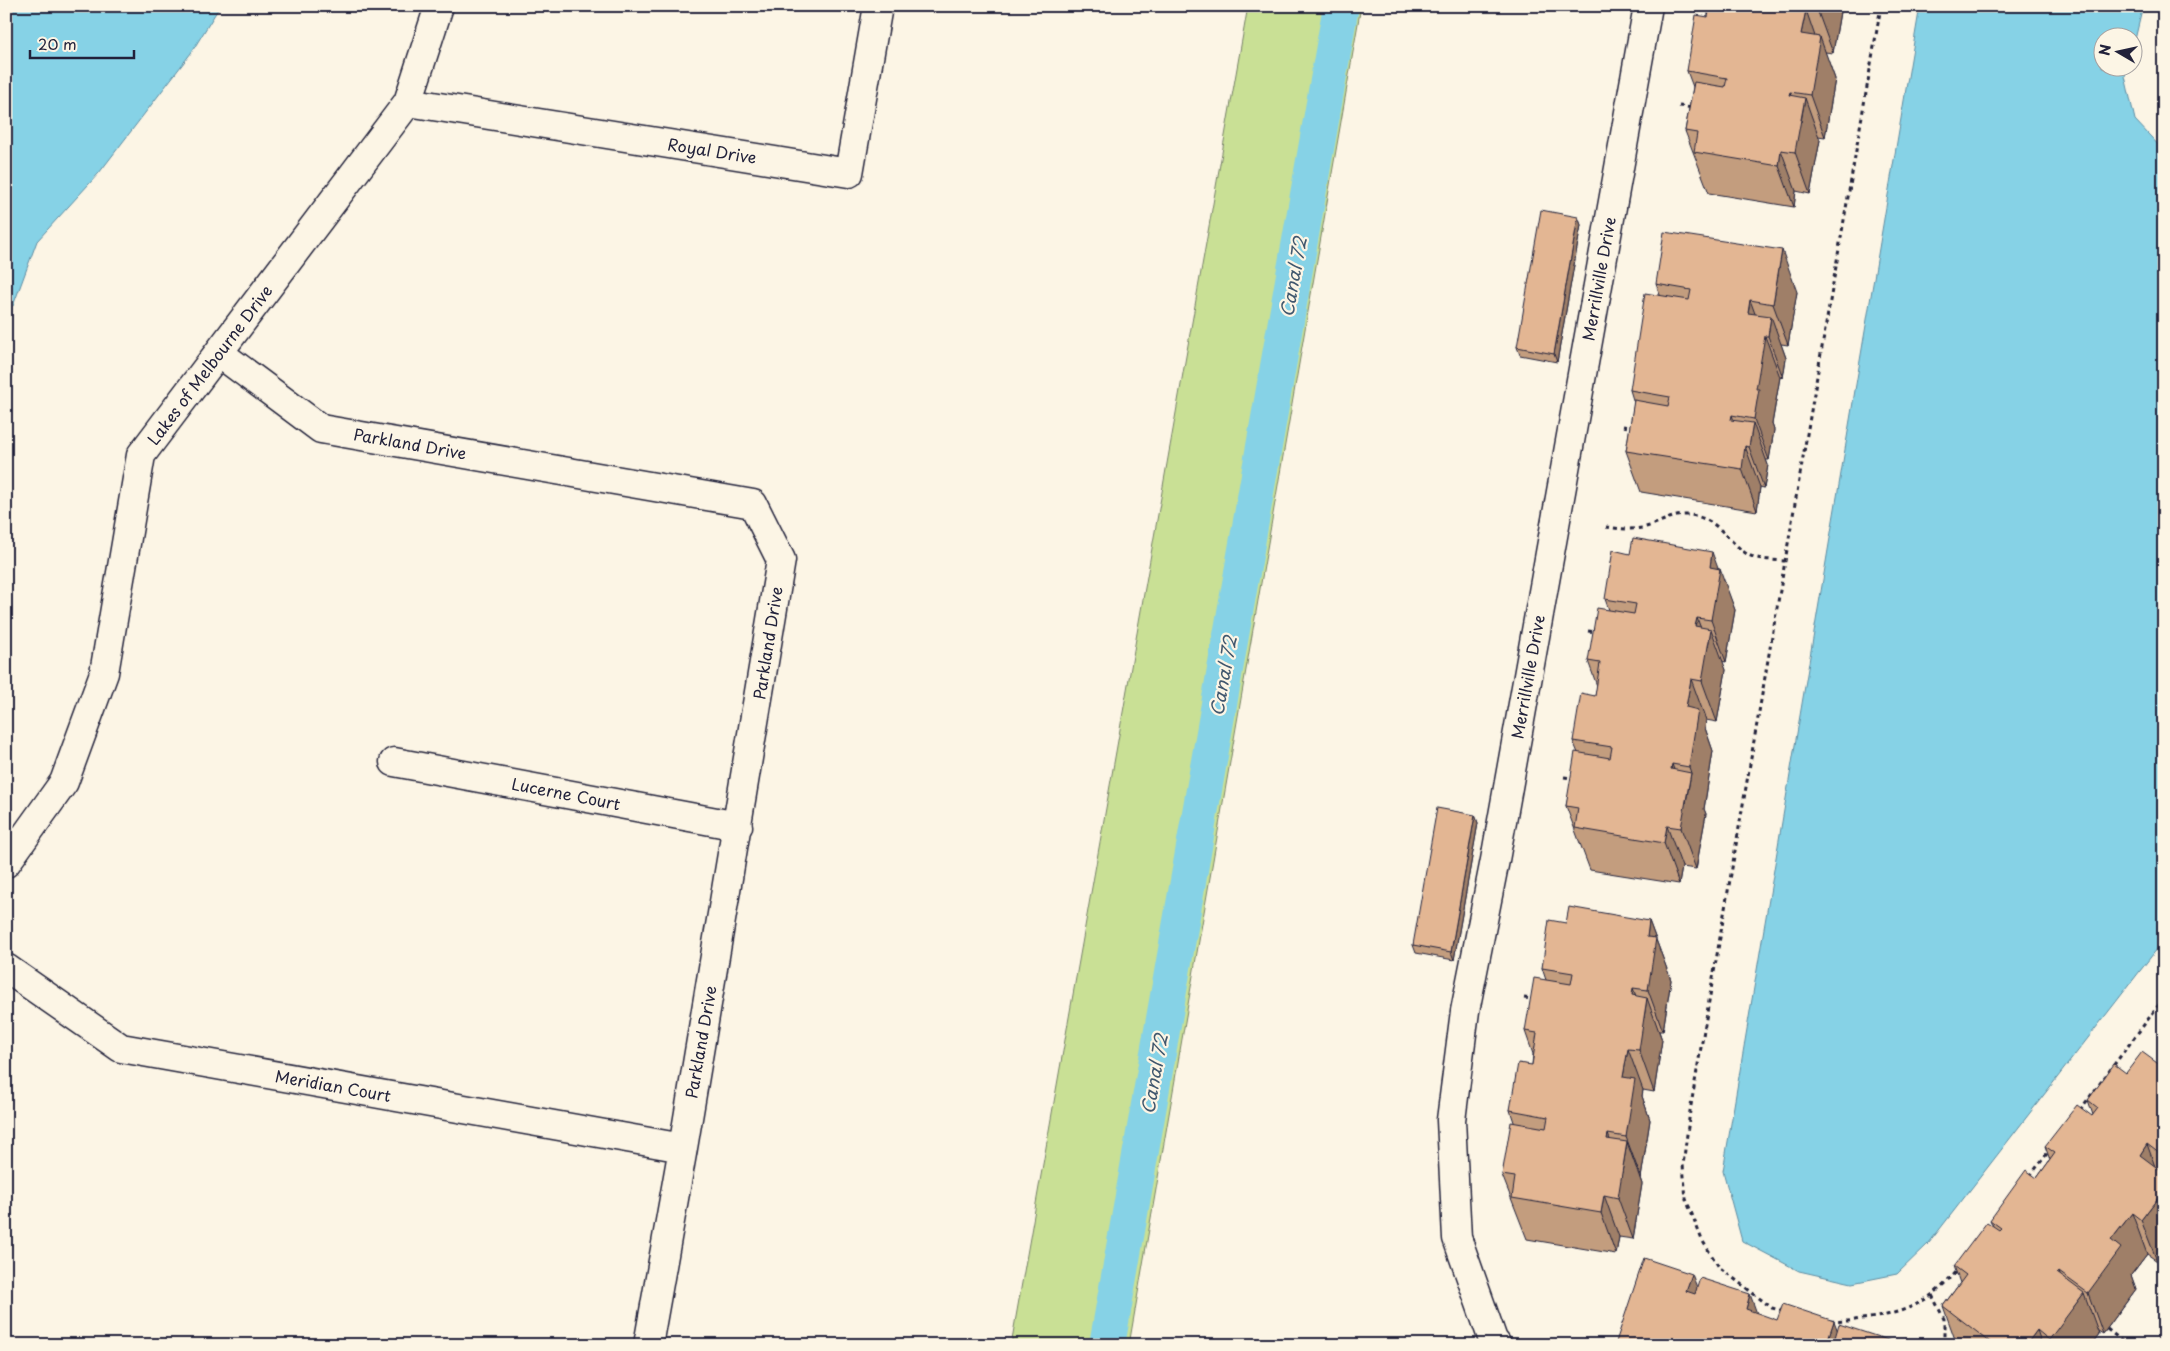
<svg xmlns="http://www.w3.org/2000/svg" width="2170" height="1351" font-family="'Playpen Sans',sans-serif">
	<style>
		.green { fill: #c9e095; stroke: #768168 }
		.water { fill: #86d2e6; stroke: #5e8ca2 }
		.lines { fill: none; stroke-linecap: round; stroke-linejoin: round }
		.canal { stroke: #86d2e6; stroke-width: 36 }
		.minor-casing { stroke: #22223b; stroke-width: 31 }
		.path { stroke: #22223b; stroke-width: 3; stroke-dasharray: 4 4; stroke-linecap: butt }
		.minor { stroke: #fcf5e5; stroke-width: 28 }
		.wall { fill: #c39d7e; stroke: #22223b }
		.shaded-wall { fill: #9f7f67; stroke: #22223b }
		.building { fill: #e3b693; stroke: #22223b }
		.labels { text-anchor: middle; stroke-width: 4.5; stroke-linejoin: round; paint-order: stroke }
		.street-label { font-size: 16px; fill: #22223b; stroke: #fcf5e5 }
		.water-label { font-size: 18px; font-style: italic; fill: #40576e; stroke: #fcf5e5 }
	</style>
	<rect width="100%" height="100%" fill="#fcf5e5"/>
	<filter id="ink" filterUnits="userSpaceOnUse"><feTurbulence type="fractalNoise" baseFrequency=".02" numOctaves="2"/><feDisplacementMap in="SourceGraphic" scale="10" xChannelSelector="R" yChannelSelector="G"/><feConvolveMatrix kernelMatrix="1 2 1 2 8 2 1 2 1" color-interpolation-filters="sRGB"/></filter>
	<g filter="url(#ink)">
		<!-- green -->
		<path class="green" d="M1248,6H1361L1129,1345H1011Z"/>
		<!-- water -->
		<path class="water" d="M6,6H220L191,53L99,173L37,241L13,306L6,304Z
			M1920,6H2143L2133,48L2132,38H2102V68H2127L2125,76L2135,120L2164,151V940L1929,1243L1897,1274L1852,1283L1799,1271L1742,1241L1723,1171Z"/>
		<g class="lines">
			<!-- canal -->
			<path class="canal" d="M1107,1345L1341,6"/>
			<defs>
				<path id="minor" d="M408,102L849,173L878,6
					M219,353L321,429L753,504L781,560L683,1148L648,1345
					M394,762L738,826
					M6,863L64,782L104,673L141,455L408,102L439,6
					M6,968L121,1048L683,1148
					M1497,1345L1493,1340L1457,1238L1451,1120L1465,1011L1495,860L1648,6"/>
			</defs>
			<!-- minor casing -->
			<use href="#minor" class="minor-casing"/>
			<!-- path -->
			<path class="path" d="M1679,106L1693,108
				M1623,426L1634,428
				M1606,527C1621,529 1637,531 1652,525C1668,519 1681,511 1699,517C1720,523 1730,543 1747,554C1756,560 1774,560 1785,561
				M1588,631L1595,632
				M1564,777L1573,778
				M1524,998L1532,999
				M2080,1110L2164,998
				M2030,1176L2049,1151
				M1932,1295L1944,1319V1345
				M1783,1311L1772,1308L1719,1267L1702,1240L1686,1199L1683,1165L1690,1111L1881,6
				M1830,1321C1841,1322 1851,1321 1861,1319C1902,1315 1931,1302 1958,1270
				M2107,1329L2127,1345"/>
			<!-- minor -->
			<use href="#minor" class="minor"/>
		</g>
		<!-- wall -->
		<path class="wall" d="M1706,6H1841L1833,53L1825,52L1835,79L1825,137L1818,136L1820,140L1810,194L1796,191L1794,207L1709,193L1685,131L1693,87L1687,71L1708,17V14Z
			M1578,217L1581,225L1557,362L1520,355L1517,347Z
			M1656,284L1797,292L1788,345L1781,344L1786,358L1783,378L1780,377L1772,424L1774,430L1769,460H1766L1768,465L1764,488L1760,487L1757,511L1641,492L1626,451L1634,403L1630,390L1660,295Z
			M1719,569L1735,610L1726,662L1722,661L1726,670L1717,722L1706,720L1705,728L1713,751L1704,809L1706,814L1696,869L1682,867L1679,884L1590,870L1566,806L1578,753L1573,741L1595,696L1597,686L1588,661L1609,610L1605,599Z
			M1475,815L1478,823L1454,960L1416,953L1413,945Z
			M1649,921L1671,980L1663,1031H1659L1662,1040L1654,1092L1643,1090L1642,1096L1650,1120L1641,1178H1640L1642,1184L1633,1239L1619,1237L1616,1254L1527,1239L1502,1175L1514,1122L1510,1110L1532,1065L1533,1054L1525,1031L1546,980L1542,968L1566,923Z
			M2164,1068V1190L2157,1261L2147,1254L2131,1275L2136,1289L2103,1334L2098,1331L2099,1334L2091,1345H1957L1943,1306L1960,1283L1954,1266L1993,1226L1990,1220L2037,1178L2050,1160L2045,1146L2092,1116L2093,1115L2088,1100L2126,1073Z"/>
		<!-- shaded-wall -->
		<path class="shaded-wall" d="M1819,6H1841L1833,53L1818,12Z
			M1806,10L1818,45L1820,37L1835,79L1825,137L1810,95L1801,34Z
			M1790,92L1801,122L1805,98L1820,140L1810,194L1795,152L1789,95Z
			M1781,150L1796,191L1794,207L1779,166Z
			M1578,217L1581,225L1557,362L1554,354Z
			M1782,250L1797,292L1788,345L1773,304Z
			M1750,300L1764,338L1765,336L1780,377L1772,424L1774,430L1769,460L1754,419L1748,313Z
			M1771,316L1786,358L1783,378L1768,336Z
			M1732,415L1745,451V446L1760,487L1757,511L1742,469L1731,420Z
			M1753,423L1768,465L1764,488L1749,447Z
			M1712,552L1719,571L1720,569L1735,610L1726,662L1711,620L1710,567Z
			M1697,618L1708,647L1711,629L1726,670L1717,722L1702,681L1695,626Z
			M1691,679L1706,720L1705,728L1713,751L1704,809L1706,814L1696,869L1681,828L1671,769L1672,764L1686,803L1691,773L1689,767L1686,707Z
			M1475,815L1478,823L1454,960L1451,952Z
			M1667,826L1682,867L1679,884L1664,843Z
			M1649,921L1671,980L1663,1031L1648,990L1647,937Z
			M1633,988L1644,1018L1647,998L1662,1040L1654,1092L1639,1050L1632,995Z
			M1628,1049L1643,1090L1642,1096L1650,1120L1641,1178L1626,1137L1623,1077Z
			M1608,1134L1622,1173L1627,1142L1642,1184L1633,1239L1618,1198L1607,1139Z
			M2147,1144L2162,1186L2140,1155Z
			M2164,1190V1251L2157,1261L2141,1220Z
			M1604,1195L1619,1237L1616,1254L1601,1213Z
			M2132,1213L2147,1254L2131,1275L2136,1289L2103,1334L2088,1293L2111,1240Z
			M2059,1272L2072,1309L2084,1293L2099,1334L2091,1345H2051L2049,1340L2057,1273Z
			M1692,1274L1707,1315L1686,1291Z
			M1750,1294L1765,1336L1746,1309Z
			M1834,1321L1843,1345L1828,1339Z
			M2037,1330L2042,1345H2026Z"/>
		<!-- building -->
		<path class="building" d="M1710,6H1819L1818,12L1806,10L1801,34L1820,37L1810,95L1790,92L1789,95L1805,98L1795,152L1781,150L1779,166L1694,152L1697,133L1685,131L1694,82L1725,87L1727,78L1687,71L1696,15L1708,17Z
			M1541,210L1578,217L1554,354L1517,347Z
			M1664,232L1782,250L1773,304L1750,300L1748,313L1771,316L1768,336H1765L1756,389H1759L1754,419L1732,415L1731,420L1753,423L1749,447L1745,446L1742,469L1626,451L1634,400L1668,406L1670,397L1630,390L1645,293L1689,300L1691,290L1656,284Z
			M1633,538L1712,552L1710,567L1720,569L1711,620L1697,618L1695,626L1711,629L1702,681L1691,679L1686,707L1698,710L1689,767L1672,764L1671,769L1691,773L1681,828L1667,826L1664,843L1575,828L1578,808L1566,806L1575,752L1610,758L1612,747L1573,741L1581,693L1595,696L1600,663L1588,661L1597,608L1634,614L1636,604L1605,599L1613,550L1630,554Z
			M1437,808L1475,815L1451,952L1413,945Z
			M1569,907L1649,921L1647,937L1656,938L1648,990L1633,988L1632,995L1647,998L1639,1050L1628,1049L1623,1077L1635,1079L1626,1137L1608,1134L1607,1139L1627,1142L1618,1198L1604,1195L1601,1213L1512,1198L1515,1177L1502,1175L1511,1122L1546,1128L1548,1117L1510,1110L1518,1063L1532,1065L1537,1033L1525,1031L1534,978L1571,984L1573,973L1542,968L1549,920L1566,923Z
			M2142,1052L2164,1068V1157L2147,1144L2140,1155L2164,1173V1190L2141,1220L2132,1213L2111,1240L2121,1248L2088,1293L2059,1272L2057,1273L2084,1293L2049,1340L2037,1330L2026,1345H1994L1943,1306L1966,1275L1954,1266L1987,1222L1999,1230L2001,1228L1990,1220L2026,1170L2037,1178L2055,1153L2045,1146L2077,1105L2092,1116L2098,1108L2088,1100L2114,1064L2126,1073Z
			M1644,1258L1692,1274L1686,1291L1695,1294L1700,1278L1750,1294L1746,1309L1777,1320L1783,1304L1834,1321L1828,1339L1834,1341L1839,1324L1891,1341L1890,1345H1615Z"/>
	</g>
	<g class="labels">
		<!-- street labels -->
		<g class="street-label">
			<text transform="translate(712 151) rotate(9)" y="6">Royal Drive</text>
			<text transform="translate(1599 279) rotate(-80)" y="6">Merrillville Drive</text>
			<text transform="translate(210 365) rotate(-53)" y="6">Lakes of Melbourne Drive</text>
			<text transform="translate(410 444) rotate(10)" y="6">Parkland Drive</text>
			<text transform="translate(768 643) rotate(-81)" y="6">Parkland Drive</text>
			<text transform="translate(1528 677) rotate(-80)" y="6">Merrillville Drive</text>
			<text transform="translate(566 794) rotate(11)" y="6">Lucerne Court</text>
			<text transform="translate(701 1042) rotate(-80)" y="6">Parkland Drive</text>
			<text transform="translate(333 1086) rotate(10)" y="6">Meridian Court</text>
		</g>
		<!-- water labels -->
		<g class="water-label">
			<text transform="translate(1294 277) rotate(-80)" y="6">Canal 72</text>
			<text transform="translate(1224 676) rotate(-80)" y="6">Canal 72</text>
			<text transform="translate(1155 1074) rotate(-80)" y="6">Canal 72</text>
		</g>
	</g>
	<!-- margin -->
	<rect width="2170" height="1351" fill="none" stroke="#fcf5e5" stroke-width="25"/>
	<rect x="12" y="12" width="2145" height="1326" fill="none" stroke="#22223b" stroke-width="2" filter="url(#ink)"/>
	<!-- north arrow -->
	<g transform="translate(2118 52) rotate(279)"><circle r="24" fill="#fcf5e5" stroke="#a5a1a1"/>
	<path d="M0-4L9 19L0 12L-9 19Z" fill="#22223b"/>
	<text y="-8" font-size="14" font-weight="bold" text-anchor="middle" fill="#22223b">N</text>
	</g>
	<!-- scale -->
	<path d="M30 50v8h104v-8" fill="none" stroke="#22223b" stroke-width="2.5"/>
	<text x="38" y="50" font-size="15" fill="#22223b" stroke="#fcf5e5" stroke-width="4" paint-order="stroke">20 m</text>
</svg>
